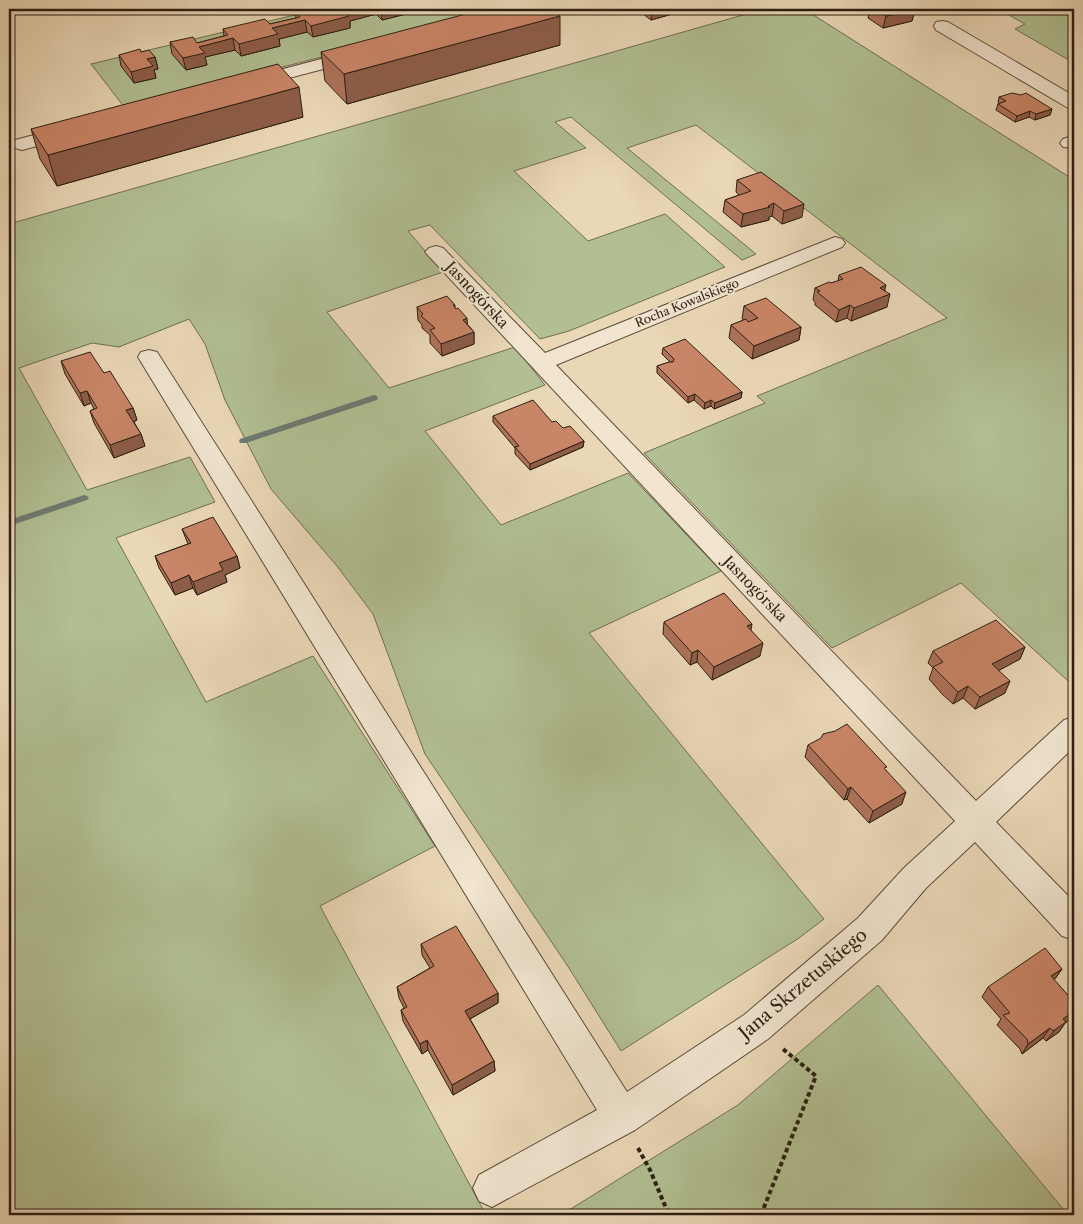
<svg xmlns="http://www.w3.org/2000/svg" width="1083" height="1224" font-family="'Libre Caslon Text',serif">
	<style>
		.green { fill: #b1bf92; stroke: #6e6f52 }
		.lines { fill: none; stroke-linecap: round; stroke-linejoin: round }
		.stream { fill: #6d7b72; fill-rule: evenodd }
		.minor-casing { stroke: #5c4d3c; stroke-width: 2 }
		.path { stroke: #2c1f13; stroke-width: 4; stroke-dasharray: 4.5 3; stroke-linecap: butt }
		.minor { fill: #f1e5d0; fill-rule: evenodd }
		.wall { fill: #ad7259; stroke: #2c1f13 }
		.shaded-wall { fill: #8d5d48; stroke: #2c1f13 }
		.building { fill: #c98567; stroke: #2c1f13 }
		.labels { text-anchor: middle; stroke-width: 4; stroke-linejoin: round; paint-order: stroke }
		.far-street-label { font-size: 12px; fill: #2c1f13; stroke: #f1e5d0 }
		.street-label { font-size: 15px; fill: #2c1f13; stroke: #f1e5d0 }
		.near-street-label { font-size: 18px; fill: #2c1f13; stroke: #f1e5d0 }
	</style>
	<rect width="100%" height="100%" fill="#ead7b6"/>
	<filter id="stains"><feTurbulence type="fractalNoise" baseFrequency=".004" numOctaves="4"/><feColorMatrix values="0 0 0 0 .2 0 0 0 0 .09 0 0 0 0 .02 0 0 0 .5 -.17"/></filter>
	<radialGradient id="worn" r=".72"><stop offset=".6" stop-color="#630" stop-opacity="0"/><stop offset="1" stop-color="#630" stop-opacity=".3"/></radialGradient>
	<!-- green -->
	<path class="green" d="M310,9H506L125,108L91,64L311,11Z
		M764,9H804L1074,180V675L1068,681L961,583L832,648L644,453L765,403L757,396L947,318L696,125L627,148L756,254L742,260L571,117L555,122L586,148L514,171L588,241L665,214L725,267L569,331L540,339L430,225L408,231L443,272L327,312L389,388L515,347L545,385L425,431L501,525L628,473L721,571L589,633L824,919L799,938L621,1051L569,968L425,754L373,614L337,566L271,489L225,400L205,344L189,319L119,347L92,343L19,368L87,490L190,457L215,502L116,538L206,702L313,656L435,846L320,906L486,1215H9V224Z
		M998,9H1074V63L1015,29L1025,24Z
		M878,985L1068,1215H561L738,1105Z"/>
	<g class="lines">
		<!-- stream -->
		<path class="stream" d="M374,395L377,396L378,398L377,400L246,443H240L239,441L240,439Z
			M84,495L87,496L89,498L87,500L9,526V520Z"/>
		<defs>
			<path id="minor" d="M942,21L948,22L1074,96V109L1068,108L936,30L934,26L936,22Z
				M359,49L365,50L368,54L365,58L251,88L245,87L242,83L245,79Z
				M72,125L79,127L81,131L79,135L22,150L15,148L12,144L15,140Z
				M1074,135V148L1063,147L1060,143L1063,139Z
				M835,237L842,239L845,243L842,247L556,365L976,801L1064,720L1074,717V747L996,822L1074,902V940L1062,936L975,842L926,888L882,940L768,1039L635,1130L492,1207L479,1201L473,1188L479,1175L597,1110L138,357L141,352L149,350L157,352L627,1092L744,1015L858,918L904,868L955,821L425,252L429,248L436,246L443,248L545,353Z"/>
		</defs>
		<!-- minor casing -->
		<use href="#minor" class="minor-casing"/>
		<!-- path -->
		<path class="path" d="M638,1148L650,1170L669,1215
			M761,1215L816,1076L783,1049"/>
		<!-- minor -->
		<use href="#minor" class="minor"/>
	</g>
	<!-- wall -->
	<path class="wall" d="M304,9H418V11L382,20L376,14L350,21V28L313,37L307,32L279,39L280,46L241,56L235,50L205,57L207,65L186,70L172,54L170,42L197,43L224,36L223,29L270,24L296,18L295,12Z
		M636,9H690L651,20Z
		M870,9H913L915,10L912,21L883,28L868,18Z
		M560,45L347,104L325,81L321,52Z
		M141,52L155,57L158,69L154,70L156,78L134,83L121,66L119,55Z
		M999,97L1052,109L1050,115L1035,120L1029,117L1015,122L996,110L998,104H999L998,103Z
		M303,117L57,186L40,159L31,129Z
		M737,180L802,217L782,224L772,216L769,217V220L741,227L723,212L725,200L739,195L736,192Z
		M839,275L885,290L887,307L851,321L847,318L836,322L815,305V302L813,300L815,288L838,281Z
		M455,305V308L468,325L474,332V344L442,356L430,343V335L422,328V325L418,320L417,307Z
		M744,306L801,327L799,340L752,359L729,338L731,325L744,320L742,319Z
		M663,348L742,392L741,398L714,409L711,406L704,409L694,400L688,403L657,373V366L670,362L662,354Z
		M61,361L104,373L133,408L137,420L134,422L141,434L145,446L114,458L94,423L90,411L94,409L91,403L84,406L65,374Z
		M493,416L552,422L584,441L583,447L530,470L515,454V448L493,422Z
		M182,529L237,556L240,568L225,575L227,582L197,595L193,588L175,595L159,568L155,556L188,544Z
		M664,622L751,630L760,656L712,680L697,662L690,665L663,634Z
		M1025,647L1020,659L999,670L1005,693L975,709L963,698L953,704L942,694L929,679L933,668L928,663L933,651Z
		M808,745L886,770L902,804L869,823L847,799L844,800L805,757Z
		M421,944L498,993V1003L470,1019L494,1061L495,1071L453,1095L428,1050L422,1054L403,1021L401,1010L404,1008L399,998L397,987L430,968L422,955Z
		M1062,969L1054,980L1074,1002V1015L1072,1018L1065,1023L1059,1032L1046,1041L1043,1038L1022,1054L1020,1049L997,1025L1001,1019L982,997L988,987Z"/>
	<!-- shaded-wall -->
	<path class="shaded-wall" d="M351,9H375L376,14L350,21V28L313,37L311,26L343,11Z
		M381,9H418V11L382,20Z
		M652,9H690L651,20Z
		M915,10L912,21L883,28L886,16Z
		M560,16V45L347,104L344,74Z
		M305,20L307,32L279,39L280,46L241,56L239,44L272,28Z
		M233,38L235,50L205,57L207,65L186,70L183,58L199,47Z
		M155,57L158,69L154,70L156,78L134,83L131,72L147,59Z
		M299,87L303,117L57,186L48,155Z
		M1052,109L1050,115L1035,120L1036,114Z
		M1030,111L1029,117L1015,122L1017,116Z
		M774,203L772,216L769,217V220L741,227L743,214Z
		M804,204L802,217L782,224L784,211Z
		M886,285L883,297L890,294L887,307L851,321L854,308L880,288Z
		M850,305L847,318L836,322L839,310Z
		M467,318L468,331L463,320Z
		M801,327L799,340L752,359L754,346Z
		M474,332V344L442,356L441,344Z
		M87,391L91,403L84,406L80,393Z
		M742,392L741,398L714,409L715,403Z
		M695,394L694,400L688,403V397Z
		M711,400V406L704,409L705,403Z
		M133,408L137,420L130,423L126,410Z
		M141,434L145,446L114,458L110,445Z
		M584,441L583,447L530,470V464Z
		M237,556L240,568L225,575L227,582L197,595L193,582L219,563Z
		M189,575L193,588L175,595L171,583Z
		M752,624L750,636L747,626Z
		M763,643L760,656L712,680L714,667Z
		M1025,647L1020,659L987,677L992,664Z
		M698,650L697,662L690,665L692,653Z
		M1010,681L1005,693L975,709L980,697Z
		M968,686L963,698L953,704L958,692Z
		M851,787L847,799L844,800L848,789Z
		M906,792L902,804L869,823L873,811Z
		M1062,969L1055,979L1044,987L1051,976Z
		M498,993V1003L466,1021L465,1011Z
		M1074,1011V1015L1072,1018L1065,1023L1059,1032L1046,1041L1063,1019Z
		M1050,1028L1043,1038L1022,1054L1028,1044Z
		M427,1040L428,1050L422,1054L420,1044Z
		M494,1061L495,1071L453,1095L452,1085Z"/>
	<!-- building -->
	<path class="building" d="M304,9H351L343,11L349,16L311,26L305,20L272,28L278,34L239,44L233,38L199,47L205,53L183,58L170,42L193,37L197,43L228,35L223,29L265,19L270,24L300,17L295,12Z
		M485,9H551L560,16L344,74L321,52Z
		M873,9H913L915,10L886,16Z
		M140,49L141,52L149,50L155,57L147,59L153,66L131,72L119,55Z
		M278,64L299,87L48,155L31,129Z
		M1012,93L1021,95L1026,93L1052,109L1036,114L1030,111L1017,116L998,104L1006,101L999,97Z
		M761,172L804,204L784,211L774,203L768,206L770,207L743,214L725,200L751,191L737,180Z
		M861,267L886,285L880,288L890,294L854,308L850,305L839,310L817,292L820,291L815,288L829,282L831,283L843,279L839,275Z
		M447,296L455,305H453L456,309L458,308L467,318L463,320L474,332L441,344L430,330L435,328L421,316L423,314L417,307Z
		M766,298L801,327L754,346L731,325L746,319L748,322L758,318L744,306Z
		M685,339L742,392L715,403L711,400L705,403L695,394L688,397L657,366L669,362H673L674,359L663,348Z
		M90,352L104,373L110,371L133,408L126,410L141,434L110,445L90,411L97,408L87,391L80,393L61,361Z
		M533,400L552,422L556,421L563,428L570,426L584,441L530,464L515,447L519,446L493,416Z
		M213,517L237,556L219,563L223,570L193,582L189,575L171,583L155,556L191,543L182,529Z
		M724,593L752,624L747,626L763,643L714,667L698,650L692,653L664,622Z
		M996,620L1025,647L992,664L1010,681L980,697L968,686L958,692L933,667L943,662L933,651Z
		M847,724L887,767L884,768L906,792L873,811L851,787L848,789L808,745L821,738L823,734L835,731Z
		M456,926L498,993L465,1011L494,1061L452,1085L427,1040L420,1044L401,1010L407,1007L397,987L434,966L421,944Z
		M1045,948L1062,969L1051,976L1074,1002V1011L1063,1019L1066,1022L1053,1031L1050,1028L1028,1044L1027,1039L1003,1015L1010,1013L988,987Z"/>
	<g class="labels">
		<!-- far-street labels -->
		<g class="far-street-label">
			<text transform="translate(687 303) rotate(-22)" y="4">Rocha Kowalskiego</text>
		</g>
		<!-- street labels -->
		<g class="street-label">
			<text transform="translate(477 295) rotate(47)" y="5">Jasnogórska</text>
			<text transform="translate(755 589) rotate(46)" y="5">Jasnogórska</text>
		</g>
		<!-- near-street labels -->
		<g class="near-street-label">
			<text transform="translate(803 984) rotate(-40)" y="6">Jana Skrzetuskiego</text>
		</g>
	</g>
	<!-- margin -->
	<rect width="1083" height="1224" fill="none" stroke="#ead7b6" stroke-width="30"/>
	<rect x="10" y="10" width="1063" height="1204" fill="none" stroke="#2c1f13" stroke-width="2.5"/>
	<rect x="15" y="15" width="1053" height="1194" fill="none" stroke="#2c1f13"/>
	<rect width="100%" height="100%" filter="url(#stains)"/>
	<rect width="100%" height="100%" fill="url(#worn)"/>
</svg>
